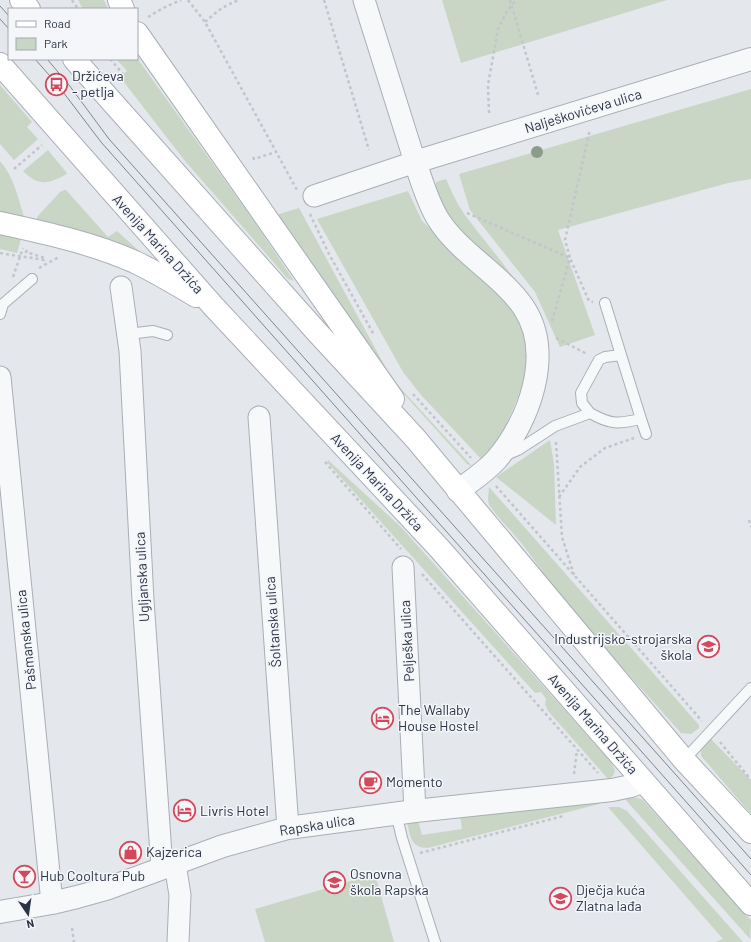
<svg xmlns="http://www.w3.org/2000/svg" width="751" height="942" font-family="Barlow,sans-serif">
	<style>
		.green { fill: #c9d6c5 }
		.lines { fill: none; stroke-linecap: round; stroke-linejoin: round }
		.service-casing { stroke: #a9aeb7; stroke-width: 12 }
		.minor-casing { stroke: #a9aeb7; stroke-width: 23 }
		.tertiary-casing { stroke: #a9aeb7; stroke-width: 24 }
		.secondary-casing { stroke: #a9aeb7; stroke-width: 24 }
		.path { stroke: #c2c5cb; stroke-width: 2.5; stroke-dasharray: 3 3; stroke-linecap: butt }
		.service { stroke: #f7f8fa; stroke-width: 10 }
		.minor { stroke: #f7f8fa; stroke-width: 21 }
		.tertiary { stroke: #f7f8fa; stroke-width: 22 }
		.secondary { stroke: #fff; stroke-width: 22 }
		.tram { stroke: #7d8696; stroke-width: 1 }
		.tree { fill: #899d89 }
		.labels { text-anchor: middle; stroke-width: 3; stroke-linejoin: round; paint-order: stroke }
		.poi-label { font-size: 14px; fill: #2b3445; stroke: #f4f6f9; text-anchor: start }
		.street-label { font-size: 14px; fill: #2b3445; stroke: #f4f6f9 }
	</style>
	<rect width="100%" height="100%" fill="#e4e7ec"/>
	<!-- green -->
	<path class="green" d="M78,0H104L108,9H83Z
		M442,0H667L461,63Z
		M137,58L254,221L294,281L288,279L185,161L120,77L127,71L116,59H137Z
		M0,85L32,122L27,127L38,139L14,160L0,144Z
		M751,89V179L728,183L558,230L595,335L560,347L535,292L470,210L459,174Z
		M48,150L66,172L67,174C48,184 39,187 23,171Z
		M0,161C14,177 18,197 24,217L0,211Z
		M446,179C451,190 456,202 463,212C482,241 563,326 547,360L469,244L445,210L436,191V182Z
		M64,190H66L108,237L117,231L138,250L97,236L37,220V217L60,192Z
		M408,191L422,221L499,293L514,310L527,339V375L503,433L483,461L421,395L403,372L317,219Z
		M299,208L357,315L392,379L472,466L467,464L385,373L276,215Z
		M0,234L21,239L17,253L0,249Z
		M550,440L554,464L556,525L496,477Z
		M328,460L401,527L611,762L615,770L614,774L609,780L548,711L545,704L546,699L541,692L535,693L327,462Z
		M489,487L699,725V728L691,734L681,733L622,667L552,585L523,545L495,513L489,505L488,499Z
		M711,739L751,780V814L701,756V747Z
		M623,797L638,798L643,800L746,915L751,920L750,939Z
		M602,802L599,804L428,848C410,848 410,835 407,821L418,820L422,835L462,829L460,815Z
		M608,807H619L627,811L743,942H716L723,939Z
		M375,874L394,942H265L255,909Z"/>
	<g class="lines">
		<defs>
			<path id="service" d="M605,303L621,355
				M0,314L3,304L32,279
				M128,334L153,331L167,335
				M641,419L646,434
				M506,455L518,450L555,426L590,413C611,425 618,424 641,419L621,355L605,357L599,360L581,393L582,403L590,413
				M684,760L751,688
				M396,813L402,838L435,942"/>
			<path id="minor" d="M314,196L415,162L364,0
				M121,287L130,351L143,600L162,868
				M0,377L52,903
				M259,417L288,828
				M403,567L415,811
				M175,864L180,895L178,942"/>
			<path id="tertiary" d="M458,491C471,481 485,472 496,460C529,422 554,354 524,308C502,275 459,253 438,219C427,201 422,181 415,162L751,59
				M0,912L52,903L77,897L106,889L223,846L288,828L415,811L612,790L631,786L643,781"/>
			<path id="secondary" d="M21,0L29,9
				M119,0L123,9
				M137,33L393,399
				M74,59L316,331L415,438L684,760L751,832
				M0,64L214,307L439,548L751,904
				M0,223C46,233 92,243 135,262C156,272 176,284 196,296"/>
		</defs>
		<!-- service casing -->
		<use href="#service" class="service-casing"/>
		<!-- minor casing -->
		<use href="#minor" class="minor-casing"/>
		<!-- tertiary casing -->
		<use href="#tertiary" class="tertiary-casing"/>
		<!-- secondary casing -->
		<use href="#secondary" class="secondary-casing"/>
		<!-- path -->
		<path class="path" d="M72,0L78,9
			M188,0L205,22L297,190
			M324,0L369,150
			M510,0L539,98
			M148,17L163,8L181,0
			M205,22C216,12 226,4 240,0
			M110,59L123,74
			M489,113L488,85L498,29L507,11L516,0
			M253,157L254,159L276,152
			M14,169L42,145
			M467,213L570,258L589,301L593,302
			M310,214L329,254L374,335
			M0,253C15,256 29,257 44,260L45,258L26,252L28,249
			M39,268L59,257
			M13,277L23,248
			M552,321L570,258L565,240L590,129
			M556,338L587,354
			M413,394L471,458
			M556,442L562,537L574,575
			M325,462L401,549
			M496,486L702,721
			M559,497L580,467L605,448L634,438
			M749,520L751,527
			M422,574L598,773
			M720,742L751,780
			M574,774L577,750
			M420,853L563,816
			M72,928L74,942"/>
		<!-- service -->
		<use href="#service" class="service"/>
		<!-- minor -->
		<use href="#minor" class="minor"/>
		<!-- tertiary -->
		<use href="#tertiary" class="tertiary"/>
		<!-- secondary -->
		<use href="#secondary" class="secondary"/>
		<!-- tram -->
		<path class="tram" d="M0,6L9,16
			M0,19L9,29
			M35,59L57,84L101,142L751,875
			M47,59L69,85L109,139L751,859"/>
	</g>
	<!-- trees -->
	<circle class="tree" cx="537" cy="152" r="6"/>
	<!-- icons -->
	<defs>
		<symbol id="bus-ring" viewBox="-11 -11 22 22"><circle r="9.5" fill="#f4f6f9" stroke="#d1495b" stroke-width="1.5"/><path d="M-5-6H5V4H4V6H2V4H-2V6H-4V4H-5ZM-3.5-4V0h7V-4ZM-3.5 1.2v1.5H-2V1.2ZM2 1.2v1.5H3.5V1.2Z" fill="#d1495b"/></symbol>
		<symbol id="school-ring" viewBox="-11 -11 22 22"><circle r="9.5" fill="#f4f6f9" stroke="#d1495b" stroke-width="1.5"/><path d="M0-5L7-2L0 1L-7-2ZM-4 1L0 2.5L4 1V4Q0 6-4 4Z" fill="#d1495b"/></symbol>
		<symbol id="hotel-ring" viewBox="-11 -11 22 22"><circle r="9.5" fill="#f4f6f9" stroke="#d1495b" stroke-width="1.5"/><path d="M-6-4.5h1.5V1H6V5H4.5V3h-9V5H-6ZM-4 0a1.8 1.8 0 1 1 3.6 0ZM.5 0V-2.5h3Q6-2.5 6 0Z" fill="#d1495b"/></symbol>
		<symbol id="cafe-ring" viewBox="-11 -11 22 22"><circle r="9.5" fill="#f4f6f9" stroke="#d1495b" stroke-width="1.5"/><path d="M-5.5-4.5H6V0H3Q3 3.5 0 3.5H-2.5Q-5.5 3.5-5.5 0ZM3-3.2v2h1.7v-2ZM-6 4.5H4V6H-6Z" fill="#d1495b"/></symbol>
		<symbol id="shop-ring" viewBox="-11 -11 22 22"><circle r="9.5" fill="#f4f6f9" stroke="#d1495b" stroke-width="1.5"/><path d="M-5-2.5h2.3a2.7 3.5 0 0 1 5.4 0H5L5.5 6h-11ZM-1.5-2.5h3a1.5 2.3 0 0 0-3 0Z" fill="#d1495b"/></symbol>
		<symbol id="bar-ring" viewBox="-11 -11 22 22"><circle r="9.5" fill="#f4f6f9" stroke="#d1495b" stroke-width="1.5"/><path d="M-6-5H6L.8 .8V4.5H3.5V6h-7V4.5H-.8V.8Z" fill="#d1495b"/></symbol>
	</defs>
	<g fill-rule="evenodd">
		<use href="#bus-ring" x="44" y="72" width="25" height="25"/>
		<use href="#school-ring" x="696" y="634" width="25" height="25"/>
		<use href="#hotel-ring" x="370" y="706" width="25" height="25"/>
		<use href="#cafe-ring" x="358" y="770" width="25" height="25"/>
		<use href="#hotel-ring" x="172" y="798" width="25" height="25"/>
		<use href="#shop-ring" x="118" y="840" width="25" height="25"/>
		<use href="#bar-ring" x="12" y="864" width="25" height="25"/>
		<use href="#school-ring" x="322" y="870" width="25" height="25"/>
		<use href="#school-ring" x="548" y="886" width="25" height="25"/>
	</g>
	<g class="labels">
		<!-- poi labels -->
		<g class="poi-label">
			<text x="72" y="81">Držićeva<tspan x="72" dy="16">- petlja</tspan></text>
			<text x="692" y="644" text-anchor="end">Industrijsko-strojarska<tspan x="692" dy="16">škola</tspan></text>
			<text x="398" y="715">The Wallaby<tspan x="398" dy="16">House Hostel</tspan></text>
			<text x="386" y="787">Momento</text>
			<text x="200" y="816">Livris Hotel</text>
			<text x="146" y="857">Kajzerica</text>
			<text x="350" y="879">Osnovna<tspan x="350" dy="16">škola Rapska</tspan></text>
			<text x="40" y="881">Hub Cooltura Pub</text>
			<text x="576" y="895">Dječja kuća<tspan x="576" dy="16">Zlatna lađa</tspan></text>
		</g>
		<!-- street labels -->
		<g class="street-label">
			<text transform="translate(583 111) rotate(-17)" y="5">Nalješkovićeva ulica</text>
			<text transform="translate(158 244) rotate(48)" y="5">Avenija Marina Držića</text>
			<text transform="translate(377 482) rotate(47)" y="5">Avenija Marina Držića</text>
			<text transform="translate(142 577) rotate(-93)" y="5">Ugljanska ulica</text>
			<text transform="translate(273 622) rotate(-94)" y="5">Šoltanska ulica</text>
			<text transform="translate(26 640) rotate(-96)" y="5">Pašmanska ulica</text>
			<text transform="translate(407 641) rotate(-93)" y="5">Pelješka ulica</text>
			<text transform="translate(593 724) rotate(49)" y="5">Avenija Marina Držića</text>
			<text transform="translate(317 825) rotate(-9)" y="5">Rapska ulica</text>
		</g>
	</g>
	<!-- legend -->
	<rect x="8" y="8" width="130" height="52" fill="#f4f6f9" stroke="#a4a8b1"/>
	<rect x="16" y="21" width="20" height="6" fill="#ffffff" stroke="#a4a8b1"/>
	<text x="44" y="28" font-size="12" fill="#2b3445">Road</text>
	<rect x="16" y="38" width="20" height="12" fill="#c9d6c5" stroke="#a4a8b1"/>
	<text x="44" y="48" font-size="12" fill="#2b3445">Park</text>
	<!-- north arrow -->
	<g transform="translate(28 914) rotate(167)" stroke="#f4f6f9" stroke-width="3" paint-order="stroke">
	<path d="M0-3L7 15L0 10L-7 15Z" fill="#2b3445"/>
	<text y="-6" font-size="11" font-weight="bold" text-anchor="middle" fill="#2b3445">N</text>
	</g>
</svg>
